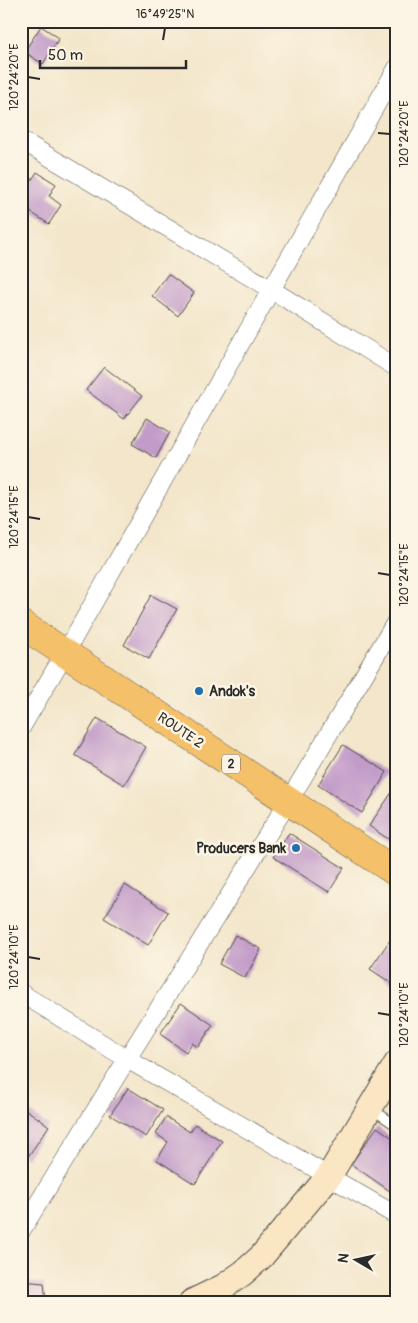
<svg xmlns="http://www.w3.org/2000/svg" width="418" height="1323" font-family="Pangolin,sans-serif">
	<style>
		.building { fill: #c29bc9 }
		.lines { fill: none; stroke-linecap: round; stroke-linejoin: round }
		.service-casing { stroke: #494743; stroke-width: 11 }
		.minor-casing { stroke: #494743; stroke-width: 19 }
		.secondary-casing { stroke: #494743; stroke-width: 27 }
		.trunk-casing { stroke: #494743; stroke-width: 29 }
		.service { stroke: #fff; stroke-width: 9 }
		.minor { stroke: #fff; stroke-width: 18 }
		.secondary { stroke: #fbe6c3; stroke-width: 25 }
		.trunk { stroke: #f4c16a; stroke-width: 28 }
		.ticks { fill: none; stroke: #2b2b2b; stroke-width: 2 }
		.poi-dot { fill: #1f6fb2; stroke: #fcf5e5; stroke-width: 2 }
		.labels { text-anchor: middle; stroke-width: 5; stroke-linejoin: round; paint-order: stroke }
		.shield { fill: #fcf5e5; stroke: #6a6863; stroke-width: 1 }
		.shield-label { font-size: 12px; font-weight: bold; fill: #2b2b2b }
		.poi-label { font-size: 14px; font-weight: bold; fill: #2b2b2b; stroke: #fcf5e5; text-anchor: start }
		.street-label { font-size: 14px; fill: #2b2b2b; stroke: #fcf5e5 }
		.neatline { fill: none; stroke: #2b2b2b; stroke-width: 2 }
		.ticks-label { font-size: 12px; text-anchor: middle; fill: #2b2b2b }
	</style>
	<rect width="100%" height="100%" fill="#fcf5e5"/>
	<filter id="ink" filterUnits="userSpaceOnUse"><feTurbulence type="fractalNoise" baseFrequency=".02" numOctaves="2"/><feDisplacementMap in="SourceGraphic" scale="10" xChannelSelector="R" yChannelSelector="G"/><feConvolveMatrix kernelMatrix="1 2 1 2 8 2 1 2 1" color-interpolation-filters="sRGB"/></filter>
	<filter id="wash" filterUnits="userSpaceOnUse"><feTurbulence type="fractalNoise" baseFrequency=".0096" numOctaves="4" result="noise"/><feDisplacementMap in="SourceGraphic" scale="20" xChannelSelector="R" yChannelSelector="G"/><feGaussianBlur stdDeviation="1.12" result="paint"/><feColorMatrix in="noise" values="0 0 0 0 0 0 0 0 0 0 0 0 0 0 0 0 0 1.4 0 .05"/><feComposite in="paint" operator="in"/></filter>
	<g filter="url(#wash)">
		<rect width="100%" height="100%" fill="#f3e6ca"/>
		<g id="blocks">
			<!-- building -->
			<path class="building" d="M41,26L59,38L43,64L24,52Z
				M37,172L56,184L49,196L61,205L49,224L21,206V196Z
				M168,274L194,293L178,316L152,296Z
				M104,367L142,396L124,419L86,390Z
				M147,418L170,432L156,458L132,444Z
				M21,524L29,529L21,541Z
				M151,595L177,609L149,659L124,645Z
				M97,718L146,747L124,785L75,755Z
				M343,745L387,772L362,813L318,785Z
				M397,785V845L369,826Z
				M289,833L344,868L329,892L273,857Z
				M125,885L168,912L148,945L104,918Z
				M397,930V987L370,969Z
				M235,935L261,949L245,978L219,964Z
				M181,1003L213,1025L198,1047L192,1043L186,1052L160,1034Z
				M128,1088L163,1110L146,1137L110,1115Z
				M21,1106L49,1126L27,1158L21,1153Z
				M166,1117L190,1132L195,1124L222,1141L195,1184L157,1160L168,1142L156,1134Z
				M377,1127L397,1141V1196L351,1164Z
				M21,1281L44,1283L46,1302H21Z"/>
		</g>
	</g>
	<g filter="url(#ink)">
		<use href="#blocks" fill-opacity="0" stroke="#494743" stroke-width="1"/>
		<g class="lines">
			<defs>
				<path id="service" d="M372,1109L397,1126"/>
				<path id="minor" d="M21,140L272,290L397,368
					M21,728L65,653L397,68
					M21,993L127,1059L397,1216
					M21,1231L127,1059L288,802L397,620"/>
				<path id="secondary" d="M192,1302L223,1287L243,1273L261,1257L329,1176L397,1063"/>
				<path id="trunk" d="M21,624L397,873"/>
			</defs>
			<!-- service casing -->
			<use href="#service" class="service-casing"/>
			<!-- minor casing -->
			<use href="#minor" class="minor-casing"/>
			<!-- secondary casing -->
			<use href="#secondary" class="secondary-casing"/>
			<!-- trunk casing -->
			<use href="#trunk" class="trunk-casing"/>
			<!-- service -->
			<use href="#service" class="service"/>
			<!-- minor -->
			<use href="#minor" class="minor"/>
			<!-- secondary -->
			<use href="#secondary" class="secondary"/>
			<!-- trunk -->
			<use href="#trunk" class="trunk"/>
		</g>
	</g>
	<!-- ticks -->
	<path class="ticks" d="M163,40L165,28M28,77L40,79M378,133L390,134M28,517L40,519M378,573L390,575M28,957L40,959M378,1013L390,1015"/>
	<!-- markers -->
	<g class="poi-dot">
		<circle cx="199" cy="691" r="5"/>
		<circle cx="296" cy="848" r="5"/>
	</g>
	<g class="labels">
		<!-- shield labels -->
		<rect class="shield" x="222" y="754.5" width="18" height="19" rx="4"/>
		<g class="shield-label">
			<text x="231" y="768">2</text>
		</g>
		<!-- poi labels -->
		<g class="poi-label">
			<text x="209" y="696">Andok's</text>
			<text x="286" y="853" text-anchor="end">Producers Bank</text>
		</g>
		<!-- street labels -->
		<g class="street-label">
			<text transform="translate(181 730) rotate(34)" y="5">ROUTE 2</text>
		</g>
	</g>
	<!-- margin -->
	<rect width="418" height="1323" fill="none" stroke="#fcf5e5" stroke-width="55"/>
	<!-- north arrow -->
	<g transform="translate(356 1260) rotate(279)" stroke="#fcf5e5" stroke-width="4" paint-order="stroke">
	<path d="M0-4L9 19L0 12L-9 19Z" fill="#2b2b2b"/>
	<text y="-8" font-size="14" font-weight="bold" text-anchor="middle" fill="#2b2b2b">N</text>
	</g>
	<!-- scale -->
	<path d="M40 60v8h146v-8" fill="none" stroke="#2b2b2b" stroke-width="2.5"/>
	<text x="48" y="60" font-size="15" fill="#2b2b2b" stroke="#fcf5e5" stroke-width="4" paint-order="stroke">50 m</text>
	<rect x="28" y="28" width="362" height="1268" class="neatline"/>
	<g class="ticks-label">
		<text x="165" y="18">16°49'25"N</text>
		<text transform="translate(14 77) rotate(-90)" y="4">120°24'20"E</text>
		<text transform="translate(404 134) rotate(-90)" y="4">120°24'20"E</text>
		<text transform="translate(14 517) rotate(-90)" y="4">120°24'15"E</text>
		<text transform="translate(404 575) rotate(-90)" y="4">120°24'15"E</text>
		<text transform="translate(14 957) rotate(-90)" y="4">120°24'10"E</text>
		<text transform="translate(404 1015) rotate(-90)" y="4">120°24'10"E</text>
	</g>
</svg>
